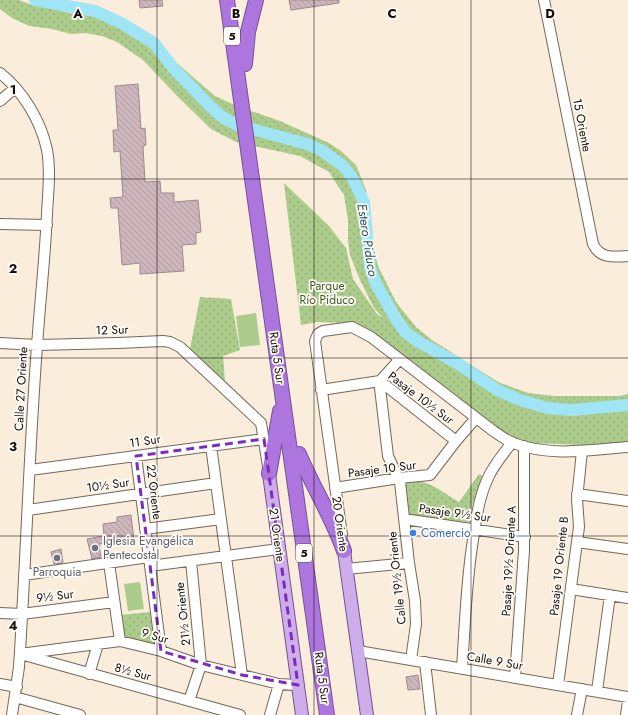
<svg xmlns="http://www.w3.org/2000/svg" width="628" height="715" font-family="Jost,sans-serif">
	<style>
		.grass { fill: #accc8b }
		.park { fill: url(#park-dots) }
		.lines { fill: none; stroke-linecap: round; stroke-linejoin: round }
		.river { stroke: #9fe5f6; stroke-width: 12 }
		.building { fill: url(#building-back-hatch); stroke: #9f898f }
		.minor-casing { stroke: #756859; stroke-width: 12 }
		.major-casing { stroke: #775193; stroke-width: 14 }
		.highway-casing { stroke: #775193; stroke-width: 16 }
		.minor { stroke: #fff; stroke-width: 10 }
		.major { stroke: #ceadeb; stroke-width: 12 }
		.highway { stroke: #ad76de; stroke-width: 14 }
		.marked { fill: none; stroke: #7b2cbf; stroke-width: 3; stroke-dasharray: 8 5; stroke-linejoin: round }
		.grid { fill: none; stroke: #120d07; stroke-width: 1; stroke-opacity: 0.55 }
		.shop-dot { fill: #3f7fe0; stroke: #fffcf8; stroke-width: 1.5 }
		.worship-dot { fill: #6b7280; stroke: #fffcf8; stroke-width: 1.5 }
		.labels { text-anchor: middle; stroke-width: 3.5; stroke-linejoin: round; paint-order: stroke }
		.shield { fill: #fffcf8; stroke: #59554f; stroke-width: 1 }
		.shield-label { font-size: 11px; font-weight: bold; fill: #120d07 }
		.street-label { font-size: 12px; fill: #120d07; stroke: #fffcf8 }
		.park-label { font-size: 12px; fill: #3f591d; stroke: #fffcf8 }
		.shop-label { font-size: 12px; fill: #366cbe; stroke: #fffcf8; text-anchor: start }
		.worship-label { font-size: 12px; fill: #5b616d; stroke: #fffcf8; text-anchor: start }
		.water-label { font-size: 13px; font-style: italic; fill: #205864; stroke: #fffcf8 }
		.grid-label { font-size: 13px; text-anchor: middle; font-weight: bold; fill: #120d07; stroke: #fffcf8; stroke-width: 3.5; stroke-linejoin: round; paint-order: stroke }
	</style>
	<defs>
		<pattern id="park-dots" width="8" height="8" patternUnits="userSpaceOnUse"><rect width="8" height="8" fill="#accc8b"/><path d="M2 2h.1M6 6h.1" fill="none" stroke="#93ae76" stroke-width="1.8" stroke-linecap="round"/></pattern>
		<pattern id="building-back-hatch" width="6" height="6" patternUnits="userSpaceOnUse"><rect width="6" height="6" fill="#cdb6bc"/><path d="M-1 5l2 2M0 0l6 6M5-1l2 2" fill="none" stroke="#af9ba0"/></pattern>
	</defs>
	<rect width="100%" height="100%" fill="#fbeddb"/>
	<!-- grass -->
	<path class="grass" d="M256,313L260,345L240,347L236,316Z
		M140,582L144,609L128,611L124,584Z"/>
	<!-- park -->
	<path class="park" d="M0,0H19L32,5L43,6L73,14L100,15L112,18L141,32L215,96L239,107L280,121L329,143L341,151L356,165L366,190L371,236L378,266L396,302L416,327L432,340L498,382L528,393L554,396H620L628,394V443L582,445L533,443L516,438L479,419L350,323L317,322L301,325L284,183L329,226L346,248L353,279L377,314L383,318L374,308L360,280L350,255L348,240V220L344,195L329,172L300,156L236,142L211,129L179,98L143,60L117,42L102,36L86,33L71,34L52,29L29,26L12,18L0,9Z
		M200,297L231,299L240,350L223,356L225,381L190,349Z
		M479,474L483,476L472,505L469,522L408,517L405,482C425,476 442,492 459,502Z
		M150,612L155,644L123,640L120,615Z"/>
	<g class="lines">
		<!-- river -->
		<path class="river" d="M35,0L95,11L121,23L154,43L174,69L210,106L222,117L237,125L307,144L321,150L342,165L352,177L364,202L370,268L376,284L396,319L406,333L419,342L457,363L497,390L520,400L547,408L572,410L628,405"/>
	</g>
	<!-- building -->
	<path class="building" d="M139,0H162L163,6L140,8Z
		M289,0H339V3L291,10Z
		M138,84L141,129L145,128L146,145L143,146L145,182L160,181L161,193H174V202L198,200L201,232L196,233V244L182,245L184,271L140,274V263L122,265L118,208H111L110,198L123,197L120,151L114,152L113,130H118L115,86Z
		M131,515L134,540L99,544L101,557L92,559L87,539L104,536L103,524L117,522V517Z
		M61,549L63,563L54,564L51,552Z
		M418,675L420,689L408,690L406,677Z"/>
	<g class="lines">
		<defs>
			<path id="minor" d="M544,0L593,244C600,259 614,257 628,256
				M0,73C23,91 41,121 47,150C51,171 48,193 47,214C45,258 40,302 37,346C29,453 26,560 19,667L12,715
				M0,101L15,88
				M0,224L47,225
				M0,343L37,345L118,343L163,341L170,342L180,347L261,423L268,466
				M399,360L380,381V388L388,456L400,482L409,563L415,601L416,624L411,660
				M321,390L380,381L456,441
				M211,446L242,675
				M136,456L161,651
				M30,470L264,439
				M335,488L399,478L430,475L456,441L476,418
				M577,494L628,501
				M28,510L216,483
				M404,519L525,537
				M145,529L221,519
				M342,535L315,341L318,334L323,331L352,327L371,337L492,430C498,434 506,440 513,443C550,457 590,450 628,447
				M577,542L628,549
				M109,563L120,641
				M150,566L279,549
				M346,569L409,563
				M24,575L149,557
				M571,589L628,598
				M0,613L22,614L114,602
				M358,651L628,697
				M20,654L120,641L161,651L201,665L242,675L279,684L298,685
				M24,655L240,715
				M425,662L431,715
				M462,668C465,626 466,582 473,540C476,519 479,497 488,478C494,464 504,454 512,442
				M89,674L98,644
				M515,677L524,551V446
				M0,684L17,687
				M558,685L579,527L577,499L582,451
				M597,691L610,595
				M15,697L80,715
				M189,701L201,665L191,561
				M270,715L279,684
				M577,715L582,689
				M626,715L628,701"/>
			<path id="major" d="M269,474L302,715
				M344,551L367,715"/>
			<path id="highway" d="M227,0L327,715
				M245,64L248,32L256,0
				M299,454C313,487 332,517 344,551
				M269,474L280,411"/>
		</defs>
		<!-- minor casing -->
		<use href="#minor" class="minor-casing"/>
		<!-- major casing -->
		<use href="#major" class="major-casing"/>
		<!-- highway casing -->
		<use href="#highway" class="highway-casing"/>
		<!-- minor -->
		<use href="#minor" class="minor"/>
		<!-- major -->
		<use href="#major" class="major"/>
		<!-- highway -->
		<use href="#highway" class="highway"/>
	</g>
	<!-- marked area -->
	<path class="marked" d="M264,439L298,685L242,675L161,651L136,456Z"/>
	<!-- grid -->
	<path class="grid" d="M157,0V715M314,0V715M471,0V715M0,179H628M0,358H628M0,536H628"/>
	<!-- markers -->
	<circle class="shop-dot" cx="413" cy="533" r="4"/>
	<g class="worship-dot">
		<circle cx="95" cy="548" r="4"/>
		<circle cx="57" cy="558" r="4"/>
	</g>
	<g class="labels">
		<!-- shield labels -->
		<g class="shield">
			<rect x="224" y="27" width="16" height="18" rx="3"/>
			<rect x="296" y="544" width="16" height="18" rx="3"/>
		</g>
		<g class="shield-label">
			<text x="232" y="40">5</text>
			<text x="304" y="557">5</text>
		</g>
		<!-- street labels -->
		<g class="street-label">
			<text transform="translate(582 125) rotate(79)" y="4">15 Oriente</text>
			<text transform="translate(112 330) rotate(-2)" y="4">12 Sur</text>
			<text transform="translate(277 358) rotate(82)" y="4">Ruta 5 Sur</text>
			<text transform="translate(21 389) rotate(-87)" y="4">Calle 27 Oriente</text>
			<text transform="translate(421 398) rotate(37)" y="4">Pasaje 10½ Sur</text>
			<text transform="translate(145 441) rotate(-8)" y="4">11 Sur</text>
			<text transform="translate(382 469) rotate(-7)" y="4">Pasaje 10 Sur</text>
			<text transform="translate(108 485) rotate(-8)" y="4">10½ Sur</text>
			<text transform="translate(154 492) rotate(83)" y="4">22 Oriente</text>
			<text transform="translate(455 513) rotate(8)" y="4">Pasaje 9½ Sur</text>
			<text transform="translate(340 524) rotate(82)" y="4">20 Oriente</text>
			<text transform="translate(277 535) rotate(82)" y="4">21 Oriente</text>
			<text transform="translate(509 561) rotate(-87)" y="4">Pasaje 19½ Oriente A</text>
			<text transform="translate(559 566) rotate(-84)" y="4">Pasaje 19 Oriente B</text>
			<text transform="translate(397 578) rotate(-96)" y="4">Calle 19½ Oriente</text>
			<text transform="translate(55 596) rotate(-7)" y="4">9½ Sur</text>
			<text transform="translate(183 614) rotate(-96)" y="4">21½ Oriente</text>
			<text transform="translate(155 636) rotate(16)" y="4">9 Sur</text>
			<text transform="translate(495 661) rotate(10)" y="4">Calle 9 Sur</text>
			<text transform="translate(133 672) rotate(15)" y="4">8½ Sur</text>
			<text transform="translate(322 678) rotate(82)" y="4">Ruta 5 Sur</text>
		</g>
		<!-- park labels -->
		<g class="park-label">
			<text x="327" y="290">Parque<tspan x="327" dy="14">Río Piduco</tspan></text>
		</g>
		<!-- shop labels -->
		<g class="shop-label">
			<text x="421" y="537">Comercio</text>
		</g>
		<!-- worship labels -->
		<g class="worship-label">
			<text x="103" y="545">Iglesia Evangélica<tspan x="103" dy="14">Pentecostal</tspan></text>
			<text x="57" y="576" text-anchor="middle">Parroquia</text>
		</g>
		<!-- water labels -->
		<g class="water-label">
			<text transform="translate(368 240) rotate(81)" y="5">Estero Piduco</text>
		</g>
	</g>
	<g class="grid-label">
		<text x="78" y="18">A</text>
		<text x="236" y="18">B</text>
		<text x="392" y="18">C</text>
		<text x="550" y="18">D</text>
		<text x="13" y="94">1</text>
		<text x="13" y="273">2</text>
		<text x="13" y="451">3</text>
		<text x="13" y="630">4</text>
	</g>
</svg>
